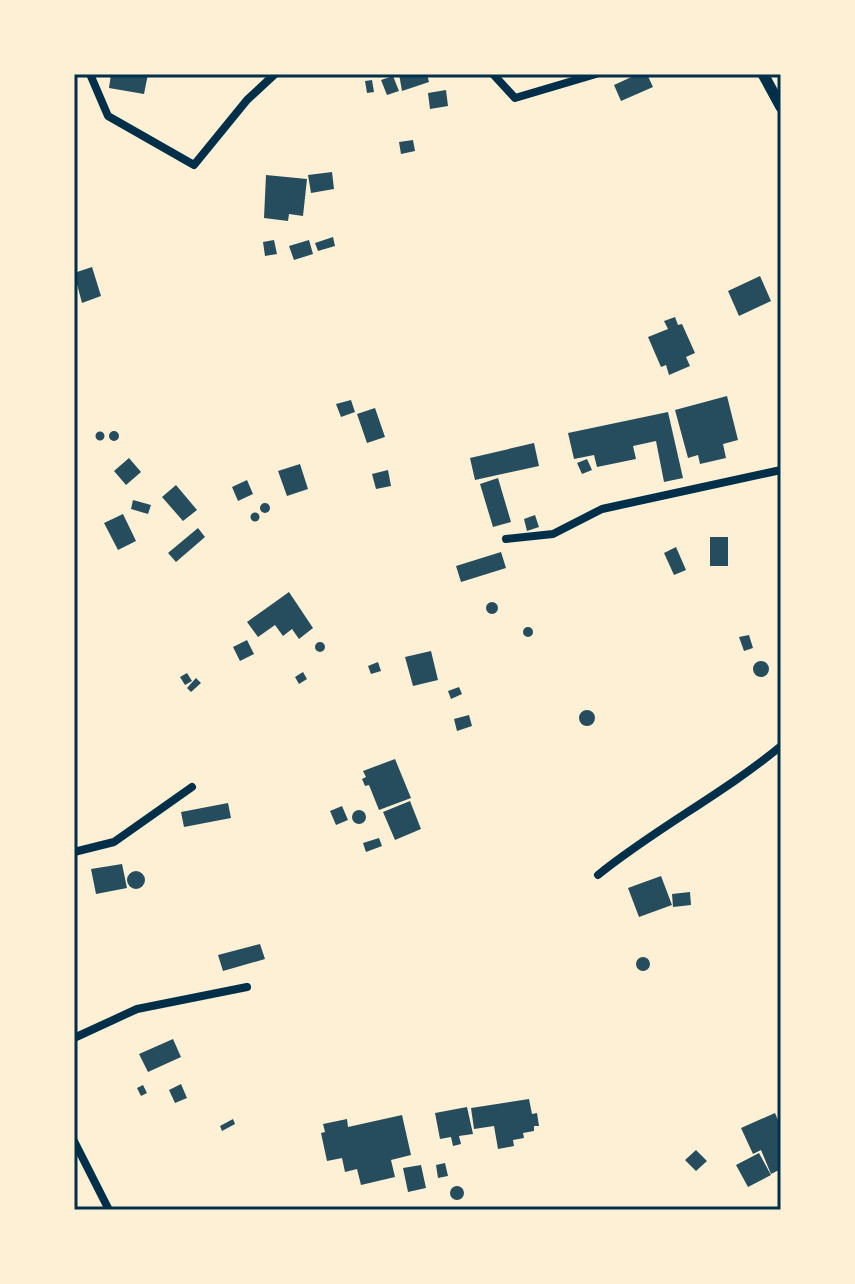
<svg xmlns="http://www.w3.org/2000/svg" width="855" height="1284" font-family="'Fira Sans',sans-serif">
	<style>
		.building { fill: #264d5e }
		.lines { fill: none; stroke-linecap: round; stroke-linejoin: round }
		.minor { stroke: #003049; stroke-width: 8 }
		.tertiary { stroke: #003049; stroke-width: 11 }
		.neatline { fill: none; stroke: #003049; stroke-width: 3 }
	</style>
	<rect width="100%" height="100%" fill="#fdf0d5"/>
	<!-- building -->
	<path class="building" d="M111,74H148L144,94L109,88Z
		M399,74H427L429,82L402,91Z
		M638,74H647L653,87L621,101L614,85Z
		M393,76L399,91L387,95L381,80Z
		M372,80L374,92L367,93L365,81Z
		M446,90L448,106L430,109L428,93Z
		M413,140L415,151L401,154L399,142Z
		M332,172L334,189L311,193L308,175Z
		M266,175L307,179L303,216L289,214L288,221L264,218Z
		M333,237L335,246L318,251L315,243Z
		M274,240L277,254L265,256L263,242Z
		M309,240L313,254L294,260L289,246Z
		M92,267L101,296L82,303L74,273Z
		M760,276L771,301L739,316L728,291Z
		M675,317L678,325L682,324L695,353L686,357L690,366L669,375L666,365L661,367L648,337L668,329L664,321Z
		M727,396L738,440L723,444L726,458L700,464L698,455L688,458L675,410Z
		M351,400L355,412L341,417L336,404Z
		M375,408L385,437L367,443L357,414Z
		M668,412L683,478L664,482L656,441L633,446L636,459L597,467L594,455L574,459L568,433Z
		M109 436a5 5 0 1 1 10 0a5 5 0 1 1-10 0Z
		M95.5 436a4.5 4.5 0 1 1 9 0a4.5 4.5 0 1 1-9 0Z
		M534,443L539,466L475,480L470,458Z
		M129,458L141,472L126,485L114,471Z
		M587,459L592,470L582,474L577,463Z
		M300,464L308,489L287,496L278,471Z
		M388,470L391,486L376,489L372,474Z
		M498,478L511,522L493,527L480,484Z
		M247,480L253,494L238,501L232,487Z
		M176,485L197,510L183,521L162,497Z
		M133,500L151,505L148,514L131,509Z
		M260 508a5 5 0 1 1 10 0a5 5 0 1 1-10 0Z
		M250.5 517a4.5 4.5 0 1 1 9 0a4.5 4.5 0 1 1-9 0Z
		M123,514L136,541L118,550L104,523Z
		M535,515L539,527L527,531L524,519Z
		M198,528L205,537L176,562L168,553Z
		M710,537H728V566H710Z
		M676,547L686,570L674,575L664,553Z
		M501,552L506,568L461,582L456,566Z
		M289,592L313,628L299,639L292,629L283,636L275,625L258,637L247,622Z
		M486 608a6 6 0 1 1 12 0a6 6 0 1 1-12 0Z
		M523 632a5 5 0 1 1 10 0a5 5 0 1 1-10 0Z
		M749,635L753,648L744,651L739,637Z
		M247,640L254,654L240,661L233,647Z
		M315 647a5 5 0 1 1 10 0a5 5 0 1 1-10 0Z
		M431,651L438,680L413,686L405,657Z
		M753 669a8 8 0 1 1 16 0a8 8 0 1 1-16 0Z
		M378,662L381,671L371,674L368,666Z
		M303,672L307,679L299,684L295,677Z
		M187,673L192,681L185,685L180,677Z
		M196,678L201,683L191,692L187,688Z
		M459,687L462,694L451,699L448,691Z
		M579 718a8 8 0 1 1 16 0a8 8 0 1 1-16 0Z
		M469,715L472,726L457,731L454,719Z
		M395,759L411,798L379,810L369,785L365,786L362,779L366,777L363,771Z
		M410,801L421,829L395,840L383,812Z
		M228,803L231,818L184,827L181,812Z
		M342,806L348,820L336,825L330,811Z
		M352 817a7 7 0 1 1 14 0a7 7 0 1 1-14 0Z
		M379,838L382,846L366,852L363,843Z
		M122,864L127,888L96,894L91,869Z
		M127 880a9 9 0 1 1 18 0a9 9 0 1 1-18 0Z
		M661,876L672,905L639,917L628,888Z
		M690,892L691,905L673,907L672,894Z
		M260,944L265,959L223,971L218,955Z
		M636 964a7 7 0 1 1 14 0a7 7 0 1 1-14 0Z
		M173,1039L181,1057L148,1072L139,1054Z
		M181,1084L187,1098L175,1103L169,1090Z
		M143,1085L147,1093L141,1096L137,1088Z
		M529,1099L532,1114L537,1113L539,1126H534V1131L523,1133L524,1138L513,1140L514,1146L498,1149L494,1126L474,1129L471,1108Z
		M467,1107L473,1134L459,1136L461,1144L453,1146L451,1137L440,1139L435,1113Z
		M775,1113L781,1127V1169L771,1174L761,1150L753,1154L741,1128Z
		M402,1115L411,1155L391,1160L395,1177L361,1185L357,1169L345,1172L342,1158L327,1161L321,1133L325,1132L323,1124L347,1119L348,1127Z
		M233,1119L235,1124L222,1131L220,1126Z
		M696,1150L707,1161L696,1171L685,1160Z
		M759,1153L771,1175L748,1187L736,1165Z
		M445,1163L448,1176L438,1178L436,1165Z
		M421,1165L426,1188L408,1192L403,1168Z
		M450 1193a7 7 0 1 1 14 0a7 7 0 1 1-14 0Z"/>
	<g class="lines">
		<!-- minor -->
		<path class="minor" d="M90,74L108,116L194,165L247,100L275,74
			M493,74L515,98L596,74
			M506,539L553,534L602,509L781,470
			M74,852L114,842L192,787
			M598,875C656,828 723,794 781,746
			M74,1038L137,1009L247,987
			M74,1141L109,1210"/>
		<!-- tertiary -->
		<path class="tertiary" d="M763,74L781,107"/>
	</g>
	<!-- border -->
	<rect width="855" height="1284" fill="none" stroke="#fdf0d5" stroke-width="152"/>
	<rect x="76" y="76" width="703" height="1132" class="neatline"/>
</svg>
